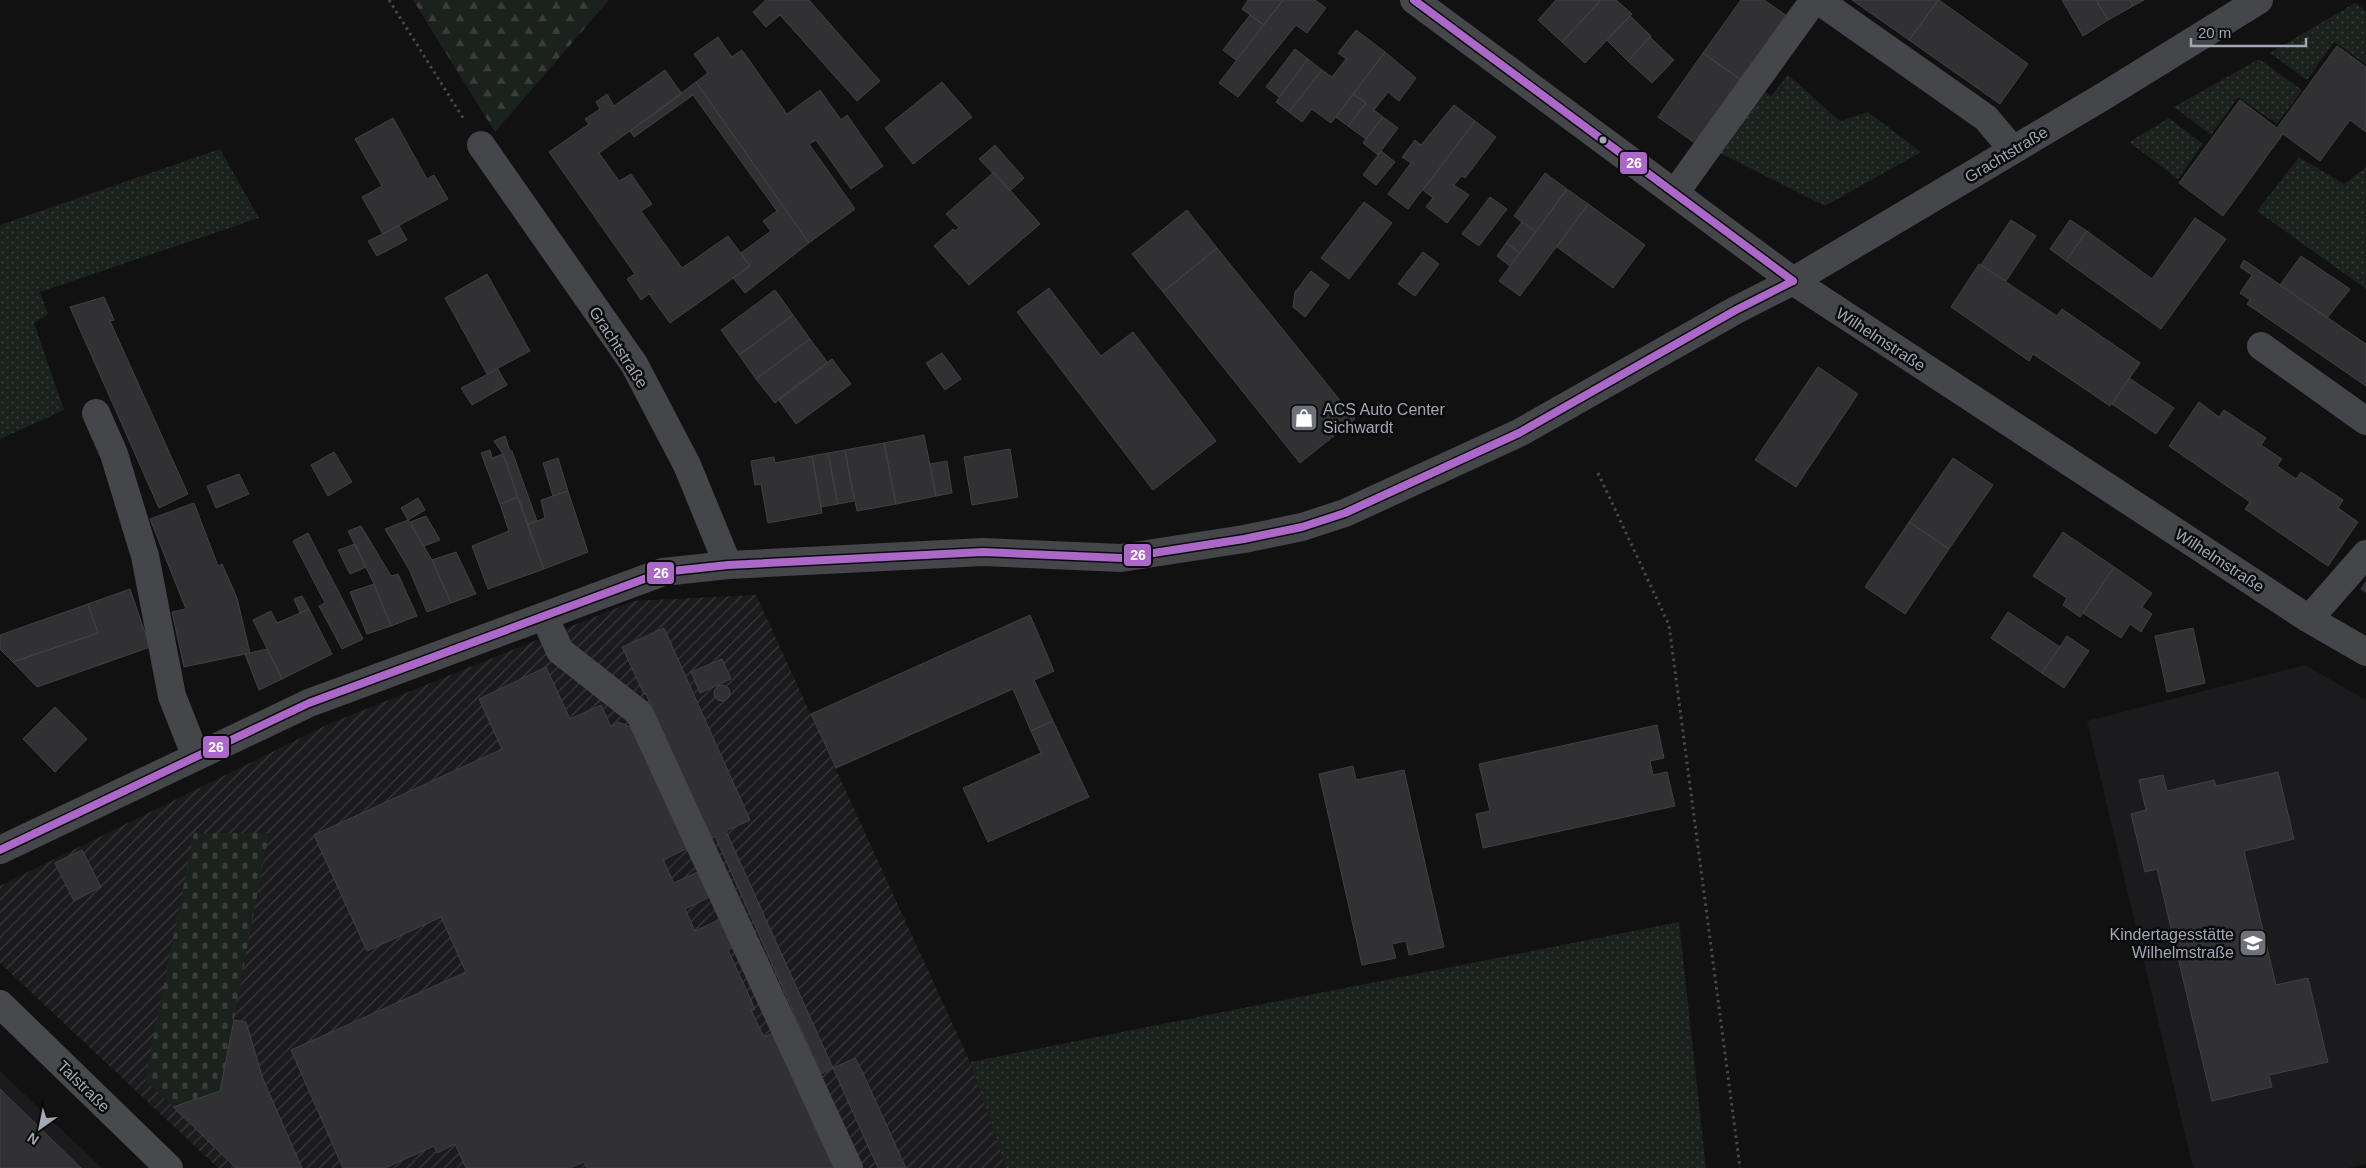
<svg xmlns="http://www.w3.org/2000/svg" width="2366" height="1168" font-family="Arial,sans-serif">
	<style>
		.built { fill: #1b1b1d }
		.industrial { fill: url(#industrial-furrows) }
		.grass { fill: url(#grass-dots) }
		.forest { fill: url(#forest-firs) }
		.cemetery { fill: url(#cemetery-stones) }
		.building { fill: #313133; stroke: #404145 }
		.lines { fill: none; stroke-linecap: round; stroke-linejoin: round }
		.path { stroke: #47484c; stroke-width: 3; stroke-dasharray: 2.5 4; stroke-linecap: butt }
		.minor { stroke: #45464a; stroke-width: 28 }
		.major { stroke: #47494c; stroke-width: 28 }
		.bus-1-casing { stroke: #0b0b0d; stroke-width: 11 }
		.bus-1 { stroke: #ac68c9; stroke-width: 8 }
		.bus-dot { fill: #a1a7b3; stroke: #0b0b0d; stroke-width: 2 }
		.labels { text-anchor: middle; stroke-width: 5; stroke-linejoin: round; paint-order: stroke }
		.street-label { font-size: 16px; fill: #a1a7b3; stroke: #0b0b0d }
		.poi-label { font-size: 16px; fill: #a1a7b3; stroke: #0b0b0d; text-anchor: start }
		.line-badge { stroke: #0b0b0d; stroke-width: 2 }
		.badge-label { font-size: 14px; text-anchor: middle; font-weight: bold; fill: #fff }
	</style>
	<defs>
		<pattern id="industrial-furrows" width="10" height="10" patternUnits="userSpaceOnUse" patternTransform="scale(1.25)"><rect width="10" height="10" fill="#1b1b1d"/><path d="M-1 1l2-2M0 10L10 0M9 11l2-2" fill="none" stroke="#39393b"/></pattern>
		<pattern id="grass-dots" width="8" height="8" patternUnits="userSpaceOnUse" patternTransform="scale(1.25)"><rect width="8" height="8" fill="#1b211c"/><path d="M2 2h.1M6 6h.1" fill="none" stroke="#393e3b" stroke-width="1.8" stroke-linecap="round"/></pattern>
		<pattern id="forest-firs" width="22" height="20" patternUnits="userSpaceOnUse" patternTransform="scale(1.25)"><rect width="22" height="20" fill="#1b211c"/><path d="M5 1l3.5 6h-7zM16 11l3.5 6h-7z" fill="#393e3b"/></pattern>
		<pattern id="cemetery-stones" width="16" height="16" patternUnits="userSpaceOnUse" patternTransform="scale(1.25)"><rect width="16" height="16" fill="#1b211c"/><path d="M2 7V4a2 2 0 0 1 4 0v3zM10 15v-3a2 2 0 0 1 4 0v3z" fill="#393e3b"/></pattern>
	</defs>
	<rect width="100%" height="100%" fill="#111"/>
	<!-- built -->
	<path class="built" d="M2305,665L2366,700V1164L2348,1168H2193L2087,721Z
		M0,1071L102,1168H0Z"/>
	<!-- industrial -->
	<path class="industrial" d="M756,595L970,1062L1006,1168H218L0,963V886L329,724L634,601Z"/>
	<!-- grass -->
	<path class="grass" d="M2355,3L2366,11V64L2334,42L2307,80L2270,53Z
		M2259,59L2302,90L2277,124L2238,97L2211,135L2174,107Z
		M1788,75L1840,121L1868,112L1921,152L1825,206L1716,151L1760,89L1771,96Z
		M2169,118L2203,144L2178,179L2129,142Z
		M220,149L259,218L40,292L48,314L34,323L64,410L0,439V225Z
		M2299,157L2344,184L2366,167V289L2257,211Z
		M1679,922L1706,1168H1006L970,1062Z"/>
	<!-- forest -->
	<path class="forest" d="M413,0H609L495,132Z"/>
	<!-- cemetery -->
	<path class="cemetery" d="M194,833H269L220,1091L173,1107L145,1080Z"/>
	<!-- building -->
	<path class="building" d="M766,0H809L880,81L857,101L780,15L766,27L753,12Z
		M1248,0H1283L1264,25L1242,9Z
		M1283,0H1315L1326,8L1307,33L1296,25L1238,97L1219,83Z
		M1556,0H1601L1562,42L1538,20Z
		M1601,0H1616L1632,14L1585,63L1562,42Z
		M1741,0H1764L1790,18L1744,82L1703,53Z
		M1852,0H1938L1909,40Z
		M1939,0L2028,64L2000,104L1909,40Z
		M2062,0H2096L2108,20L2083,36Z
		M2096,0H2130L2133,6L2108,20Z
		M2130,0H2144L2133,6Z
		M1250,15L1264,25L1236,60L1223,50Z
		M1630,16L1651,36L1628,61L1607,40Z
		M1356,30L1385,52L1331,123L1312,109L1302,122L1289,112L1322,70L1332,77L1346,59L1338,53Z
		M718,37L732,57L742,50L787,114L820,90L841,120L847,115L883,166L851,189L816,140L809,144L855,209L809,243L696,82L708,73L694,54Z
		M1650,37L1674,60L1652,83L1628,61Z
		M2337,46L2366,67V132L2350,120L2320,161L2283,134L2223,216L2179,183L2240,100L2277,128Z
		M1295,49L1308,59L1279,97L1266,87Z
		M1385,52L1416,78L1399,101L1388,92L1374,110L1383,117L1366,139L1348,126L1366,103L1353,94Z
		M1703,53L1744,82L1699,146L1658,117Z
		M1308,59L1322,70L1289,112L1276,102Z
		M665,70L682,94L599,153L619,181L631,174L652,204L641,211L682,268L728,236L750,266L670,323L649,294L641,300L627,279L635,274L549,152L589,124L585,119L600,109L596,102L607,94L614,106Z
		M696,82L809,243L745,293L733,278L750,266L741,253L771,231L763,221L777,211L693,95L634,137L630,131Z
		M942,82L972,117L913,164L885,128Z
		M1353,94L1366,103L1348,126L1336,117Z
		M1454,105L1475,121L1408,209L1388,194L1411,163L1402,157L1415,140L1421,145Z
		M1383,117L1398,128L1378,155L1363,143Z
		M393,118L427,179L434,175L448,199L383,234L362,197L382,186L355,139Z
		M1475,121L1496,137L1465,178L1461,176L1454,185L1469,195L1447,223L1426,207L1433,198L1423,190Z
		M995,145L1024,178L1010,191L979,159Z
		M1381,151L1395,162L1376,185L1363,175Z
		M994,172L1040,224L969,285L934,246L953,229L955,231L959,228L946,214Z
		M1545,173L1567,189L1536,232L1514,216Z
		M1567,189L1588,204L1520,296L1499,281Z
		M1490,197L1507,209L1479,246L1462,234Z
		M1364,202L1392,223L1349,279L1321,258Z
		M1588,204L1645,245L1613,288L1557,247Z
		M1187,210L1217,248L1163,292L1132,254Z
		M2195,218L2226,239L2161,329L2066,261L2087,231L2152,279Z
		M2011,220L2036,236L2006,281L1981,265Z
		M2070,220L2087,231L2066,261L2050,249Z
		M1522,222L1536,232L1520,253L1506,243Z
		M399,226L407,240L377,256L368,241Z
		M1506,243L1520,253L1510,266L1497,256Z
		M1217,248L1355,419L1300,463L1163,292Z
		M1423,252L1439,264L1415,296L1398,284Z
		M2301,256L2350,289L2327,318L2280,285Z
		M2244,260L2366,344V386L2247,304L2250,300L2240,293L2252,275L2240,267Z
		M1979,264L2057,316L2062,309L2140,363L2110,406L2033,354L2029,361L1951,307Z
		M1311,271L1329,285L1305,317L1293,307L1295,292Z
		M487,274L530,351L487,374L445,298Z
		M1049,288L1101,356L1133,332L1216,441L1153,490L1017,312Z
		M775,290L793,315L739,355L721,330Z
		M104,297L114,320L110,321L188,494L159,508L70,307Z
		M793,315L810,339L756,379L739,355Z
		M810,339L828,363L775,403L756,379Z
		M942,353L961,379L945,390L926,363Z
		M832,359L851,384L796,424L778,399Z
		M1818,367L1858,394L1796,487L1755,460Z
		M498,369L507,385L472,405L461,388Z
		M2129,378L2174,408L2156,434L2112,404Z
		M2199,402L2219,417L2224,410L2266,438L2261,445L2282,459L2277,466L2296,479L2301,472L2343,500L2338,508L2358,522L2328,566L2245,509L2250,502L2169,446Z
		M924,435L936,496L896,504L884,443Z
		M505,436L510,451H512L537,521L527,524L503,454L494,441Z
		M884,443L896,504L857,511L845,450Z
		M1010,449L1018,497L972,505L964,457Z
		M490,450L492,458L503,454L518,497L500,504L481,453Z
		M845,450L854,501L838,504L828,453Z
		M334,452L352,482L328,496L311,465Z
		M828,453L838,504L821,507L812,456Z
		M812,456L822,513L768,523L761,484L755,485L751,461L774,457L775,463Z
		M558,458L568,491L553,496L543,463Z
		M1953,458L1993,485L1949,549L1909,522Z
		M947,461L952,493L936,496L930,464Z
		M239,474L249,494L216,508L207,486Z
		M568,491L588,552L544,569L527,525L545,518L541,500Z
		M518,497L544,569L488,589L472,546L509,531L500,504Z
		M418,498L425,510L408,520L401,508Z
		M194,503L218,566L222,564L237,598L250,653L184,667L172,612L186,609L150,519Z
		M426,516L440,540L424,546L410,522Z
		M408,520L432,560L451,603L427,612L409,569L385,529Z
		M1909,522L1949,549L1905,614L1865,587Z
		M361,526L391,576L398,574L417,616L391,626L374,584L348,531Z
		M2063,532L2114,567L2080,617L2063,605L2067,598L2033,576Z
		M308,533L363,639L342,649L319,606L325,603L293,541Z
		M355,544L366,567L350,574L338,550Z
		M456,552L476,594L451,603L432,560Z
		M2114,567L2152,593L2142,607L2152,614L2141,632L2130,624L2121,638L2083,613Z
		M2366,582V592L2361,589Z
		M374,584L391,626L367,634L350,592Z
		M130,589L150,647L37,687L13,662L98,633L88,604Z
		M302,596L309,609L300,613L294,599Z
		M88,604L98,633L13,662L0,649V635Z
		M309,609L332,654L282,679L253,620L271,611L277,623Z
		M2008,612L2060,647L2042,673L1991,638Z
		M1030,615L1054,671L1034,680L1053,721L1031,731L1013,689L836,768L811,714Z
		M664,628L750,820L726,831L833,1068L821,1074L715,836L711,838L646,694H644L622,647Z
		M2193,628L2205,683L2167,692L2155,636Z
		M2067,636L2089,651L2064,688L2042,673Z
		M267,649L282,679L259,690L245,654Z
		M722,659L731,679L700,693L691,672Z
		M546,667L570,719L601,705L611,727L618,722L633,728L688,848L663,860L674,883L698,872L710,897L685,909L695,931L723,918L736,946L728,950L755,1009L751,1010L764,1037L773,1033L834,1168H587L584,1162L569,1168H466L455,1144L437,1153L434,1146L385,1168H343L291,1050L466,972L441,917L367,951L314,835L502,749L479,699Z
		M714 693a8 8 0 1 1 16 0a8 8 0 1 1-16 0Z
		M55,707L87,739L55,772L23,739Z
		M1053,721L1089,797L988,842L963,788L1041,753L1031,731Z
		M1657,725L1664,758L1650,761L1653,775L1667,772L1675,806L1483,848L1476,814L1490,811L1479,764Z
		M1353,766L1356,780L1404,770L1444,947L1409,955L1406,941L1392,944L1396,958L1362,965L1319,774Z
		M2278,772L2294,839L2244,851L2276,985L2308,978L2328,1062L2269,1075L2272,1087L2212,1101L2157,869L2145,872L2131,814L2146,810L2139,780L2163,775L2167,791L2214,780L2216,786Z
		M82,850L101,887L74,901L55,863Z
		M234,1020L246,1022L263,1079L302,1168H236L173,1107L220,1091Z
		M855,1058L862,1071L906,1168H878L833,1068Z
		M0,1089L81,1168H0Z"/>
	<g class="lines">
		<!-- path -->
		<path class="path" d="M389,0L463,118
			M1598,473L1669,625L1740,1168"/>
		<!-- minor -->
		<path class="minor" d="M1414,0L1793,281L2309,619L2366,652
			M1818,0L1986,118L2013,150
			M481,145L634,364L687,465L728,565
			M1675,193L1814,0
			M2261,346L2366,421
			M96,413L114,454L145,556L172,696L196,757
			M544,616L560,651L639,713L849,1168
			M2309,619L2366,554
			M0,850L309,703L663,572L728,565L983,552L1121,558L1244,539L1302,527L1345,513L1519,433L1736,310L1793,281L2104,96L2259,0"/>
		<!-- major -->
		<path class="major" d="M0,1004L169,1168"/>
		<defs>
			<path id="bus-1" d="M1414,0L1793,281
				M0,850L309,703L663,572L728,565L983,552L1121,558L1244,539L1302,527L1345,513L1519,433L1736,310L1793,281"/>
		</defs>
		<!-- bus-1 casing -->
		<use href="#bus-1" class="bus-1-casing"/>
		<!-- bus-1 -->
		<use href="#bus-1" class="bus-1"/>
	</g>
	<!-- icons -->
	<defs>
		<symbol id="shop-square" viewBox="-11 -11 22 22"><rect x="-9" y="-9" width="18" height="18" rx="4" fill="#6f727a" stroke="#0b0b0d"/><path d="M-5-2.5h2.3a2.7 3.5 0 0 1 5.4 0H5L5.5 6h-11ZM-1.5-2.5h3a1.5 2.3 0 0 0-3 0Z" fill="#fff"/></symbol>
		<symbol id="school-square" viewBox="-11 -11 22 22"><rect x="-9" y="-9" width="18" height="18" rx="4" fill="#6f727a" stroke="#0b0b0d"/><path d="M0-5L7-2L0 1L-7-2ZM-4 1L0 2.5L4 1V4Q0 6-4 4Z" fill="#fff"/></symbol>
	</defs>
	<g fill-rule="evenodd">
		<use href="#shop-square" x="1288" y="402" width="32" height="32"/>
		<use href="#school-square" x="2237" y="927" width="32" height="32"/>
	</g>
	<!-- markers -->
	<circle class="bus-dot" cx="1603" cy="140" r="4.5"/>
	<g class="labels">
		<!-- street labels -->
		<g class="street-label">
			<text transform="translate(2006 154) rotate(-31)" y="6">Grachtstraße</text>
			<text transform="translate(1881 339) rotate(33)" y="6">Wilhelmstraße</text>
			<text transform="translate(619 347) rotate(57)" y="6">Grachtstraße</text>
			<text transform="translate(2220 560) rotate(33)" y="6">Wilhelmstraße</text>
			<text transform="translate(84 1086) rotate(44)" y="6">Talstraße</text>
		</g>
		<!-- poi labels -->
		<g class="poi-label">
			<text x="1323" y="415">ACS Auto Center<tspan x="1323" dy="18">Sichwardt</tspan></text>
			<text x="2234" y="940" text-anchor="end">Kindertagesstätte<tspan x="2234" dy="18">Wilhelmstraße</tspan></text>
		</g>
	</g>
	<g class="line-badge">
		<rect x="1619" y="151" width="29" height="24" rx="5" fill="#ac68c9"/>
		<rect x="1123" y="543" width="29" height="24" rx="5" fill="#ac68c9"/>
		<rect x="646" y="561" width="29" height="24" rx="5" fill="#ac68c9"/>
		<rect x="202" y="735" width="28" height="24" rx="5" fill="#ac68c9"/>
	</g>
	<g class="badge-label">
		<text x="1634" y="168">26</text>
		<text x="1138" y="560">26</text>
		<text x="661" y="578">26</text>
		<text x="216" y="752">26</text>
	</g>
	<!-- north arrow -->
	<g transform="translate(40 1128) rotate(213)" stroke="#0b0b0d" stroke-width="4" paint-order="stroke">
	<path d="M0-4L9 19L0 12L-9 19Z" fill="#a1a7b3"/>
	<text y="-8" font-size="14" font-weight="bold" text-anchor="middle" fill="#a1a7b3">N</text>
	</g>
	<!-- scale -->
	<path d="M2191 38v8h115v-8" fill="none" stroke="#a1a7b3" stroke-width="2.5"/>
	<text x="2198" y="38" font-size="15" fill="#a1a7b3" stroke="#0b0b0d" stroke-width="4" paint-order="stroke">20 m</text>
</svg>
